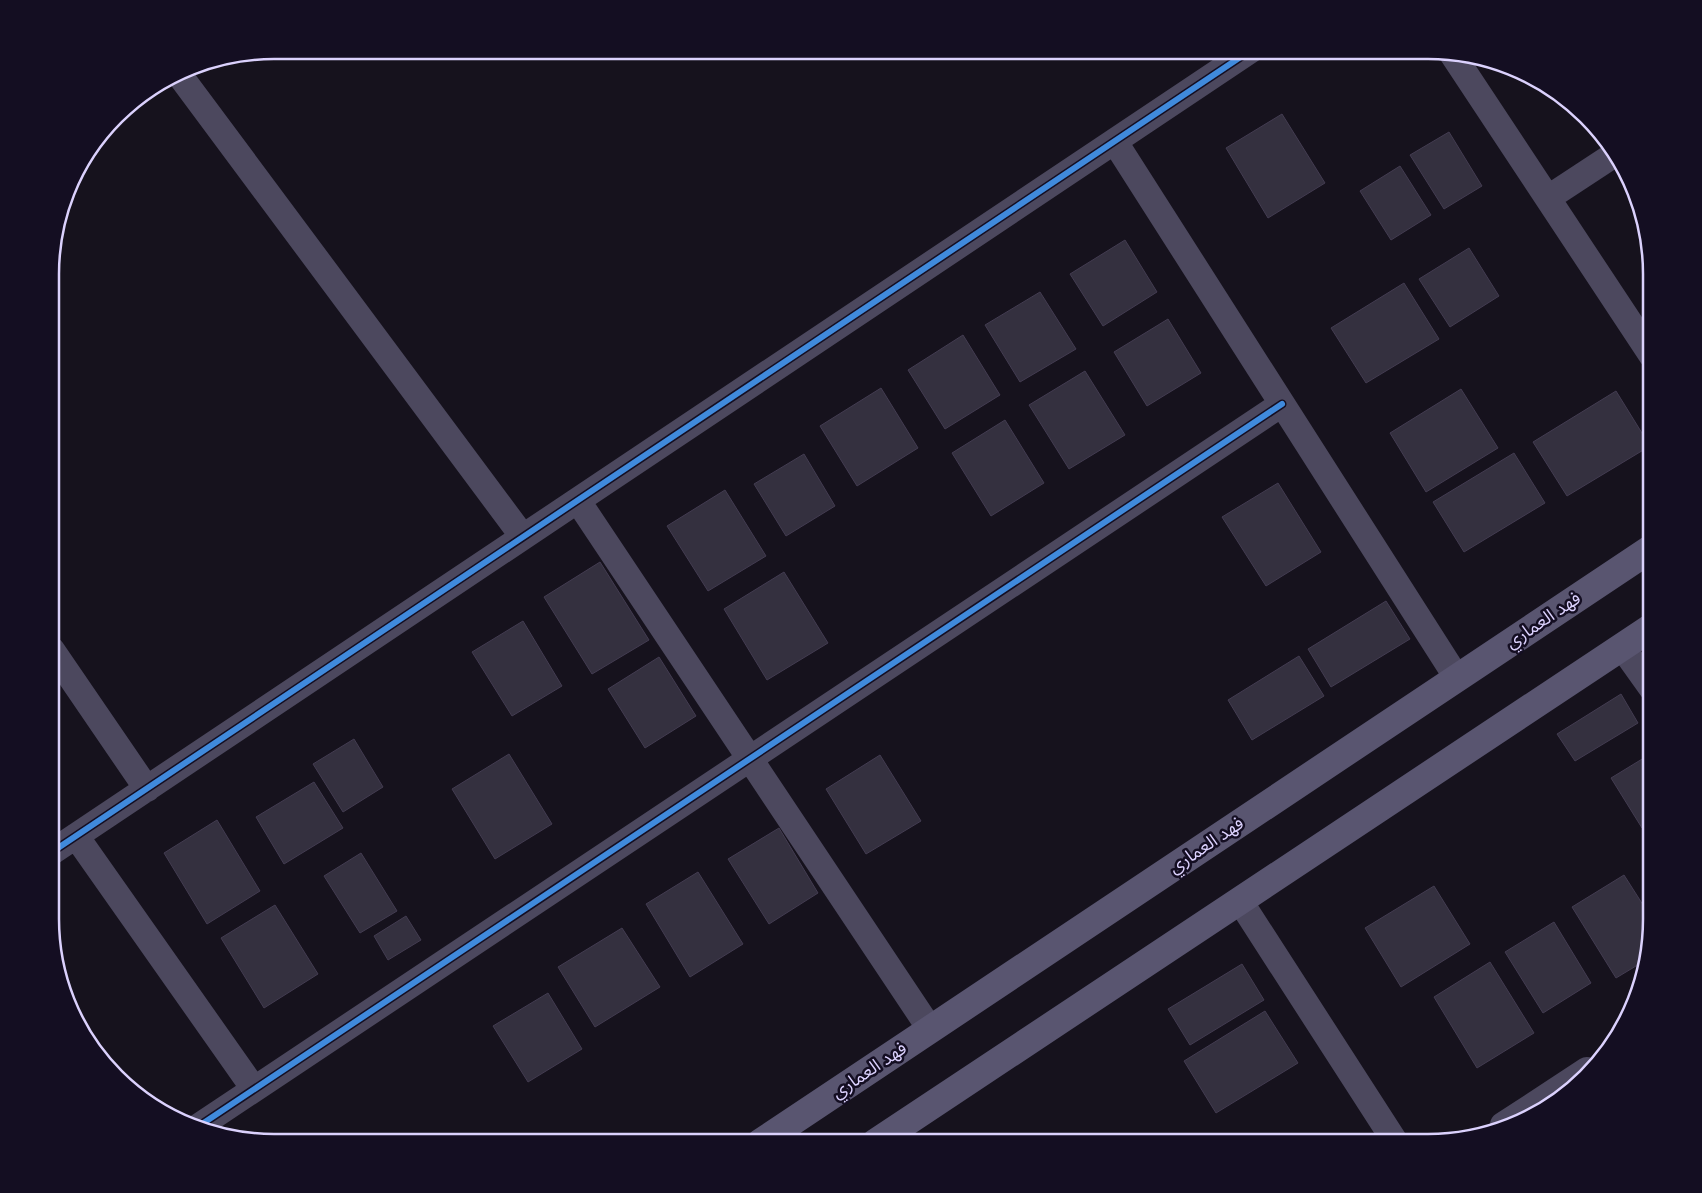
<svg xmlns="http://www.w3.org/2000/svg" width="1702" height="1193" font-family="Mulish,'Noto Sans Arabic',sans-serif">
	<style>
		.building { fill: #34303f; stroke: #433c51 }
		.lines { fill: none; stroke-linecap: round; stroke-linejoin: round }
		.street { stroke: #4c485e; stroke-width: 26 }
		.secondary { stroke: #595570; stroke-width: 28 }
		.cycleway-casing { stroke: #140e22; stroke-width: 9 }
		.cycleway { stroke: #408adc; stroke-width: 6 }
		.labels { text-anchor: middle; stroke-width: 5; stroke-linejoin: round; paint-order: stroke }
		.street-label { font-size: 18px; fill: #dbd1fd; stroke: #140e22 }
		.rim { fill: none; stroke: #dbd1fd; stroke-width: 2.5 }
	</style>
	<rect width="100%" height="100%" fill="#16121d"/>
	<!-- building -->
	<path class="building" d="M1282,114L1325,183L1268,218L1226,148Z
		M1449,132L1482,186L1444,209L1410,155Z
		M1400,166L1431,215L1391,240L1360,191Z
		M1125,240L1157,292L1103,326L1070,274Z
		M1469,248L1499,296L1450,327L1419,279Z
		M1404,283L1439,339L1366,383L1331,328Z
		M1040,292L1076,349L1020,382L985,325Z
		M1168,319L1201,373L1147,406L1114,352Z
		M963,335L1000,395L945,429L908,370Z
		M1085,371L1125,435L1069,469L1029,405Z
		M881,388L918,448L857,486L820,426Z
		M1461,389L1498,448L1426,492L1390,433Z
		M1616,391L1650,446L1567,496L1533,442Z
		M1005,420L1044,483L991,516L952,453Z
		M1514,453L1545,503L1464,552L1433,502Z
		M804,454L835,506L786,536L754,484Z
		M1278,483L1321,552L1266,586L1222,517Z
		M725,490L766,556L708,591L667,526Z
		M600,562L649,640L592,674L544,597Z
		M784,572L828,643L767,680L724,609Z
		M1386,601L1410,639L1331,687L1308,649Z
		M523,621L562,686L512,716L472,652Z
		M1299,656L1324,696L1252,740L1228,700Z
		M659,657L696,716L645,748L608,689Z
		M1621,694L1638,723L1575,761L1557,734Z
		M354,739L383,787L343,812L313,764Z
		M1652,753V822L1642,828L1611,778Z
		M509,754L552,824L495,859L452,789Z
		M880,755L921,821L866,854L826,789Z
		M314,782L343,828L284,864L256,817Z
		M217,820L260,891L207,924L164,853Z
		M779,828L818,893L769,924L728,859Z
		M361,853L397,911L360,933L324,876Z
		M698,872L743,944L690,977L646,904Z
		M1624,875L1652,919V934L1646,960L1616,978L1572,907Z
		M1434,886L1470,944L1401,987L1365,928Z
		M275,905L318,974L264,1008L221,938Z
		M406,916L421,940L388,960L374,936Z
		M1554,922L1591,983L1543,1013L1505,952Z
		M622,928L660,987L595,1027L558,967Z
		M1490,962L1534,1033L1477,1068L1434,997Z
		M1242,964L1264,1000L1190,1045L1168,1009Z
		M548,993L582,1049L528,1082L493,1026Z
		M1265,1011L1298,1063L1216,1113L1184,1061Z"/>
	<g class="lines">
		<!-- street -->
		<path class="street" d="M1451,52L1652,356
			M178,73L523,537
			M1115,142L1457,678
			M1548,198L1615,154
			M578,501L930,1029
			M1622,647L1652,689
			M52,650L147,789
			M76,836L254,1089
			M52,852L1251,50
			M1240,901L1396,1143
			M1503,1125L1587,1070
			M196,1128L1282,404"/>
		<!-- secondary -->
		<path class="secondary" d="M760,1143L1652,548
			M875,1143L1652,627"/>
		<defs>
			<path id="cycleway" d="M52,852L1251,50
				M196,1128L1282,404"/>
		</defs>
		<!-- cycleway casing -->
		<use href="#cycleway" class="cycleway-casing"/>
		<!-- cycleway -->
		<use href="#cycleway" class="cycleway"/>
	</g>
	<g class="labels">
		<!-- street labels -->
		<g class="street-label">
			<text transform="translate(1543 620) rotate(-34)" y="6">فهد العماري</text>
			<text transform="translate(1206 845) rotate(-34)" y="6">فهد العماري</text>
			<text transform="translate(869 1070) rotate(-34)" y="6">فهد العماري</text>
		</g>
	</g>
	<!-- crop -->
	<path d="M0 0H1702V1193H0ZM274 59H1428A215 215 0 0 1 1643 274V919A215 215 0 0 1 1428 1134H274A215 215 0 0 1 59 919V274A215 215 0 0 1 274 59Z" fill="#140e22" fill-rule="evenodd"/>
	<path class="rim" d="M274 59H1428A215 215 0 0 1 1643 274V919A215 215 0 0 1 1428 1134H274A215 215 0 0 1 59 919V274A215 215 0 0 1 274 59Z"/>
</svg>
